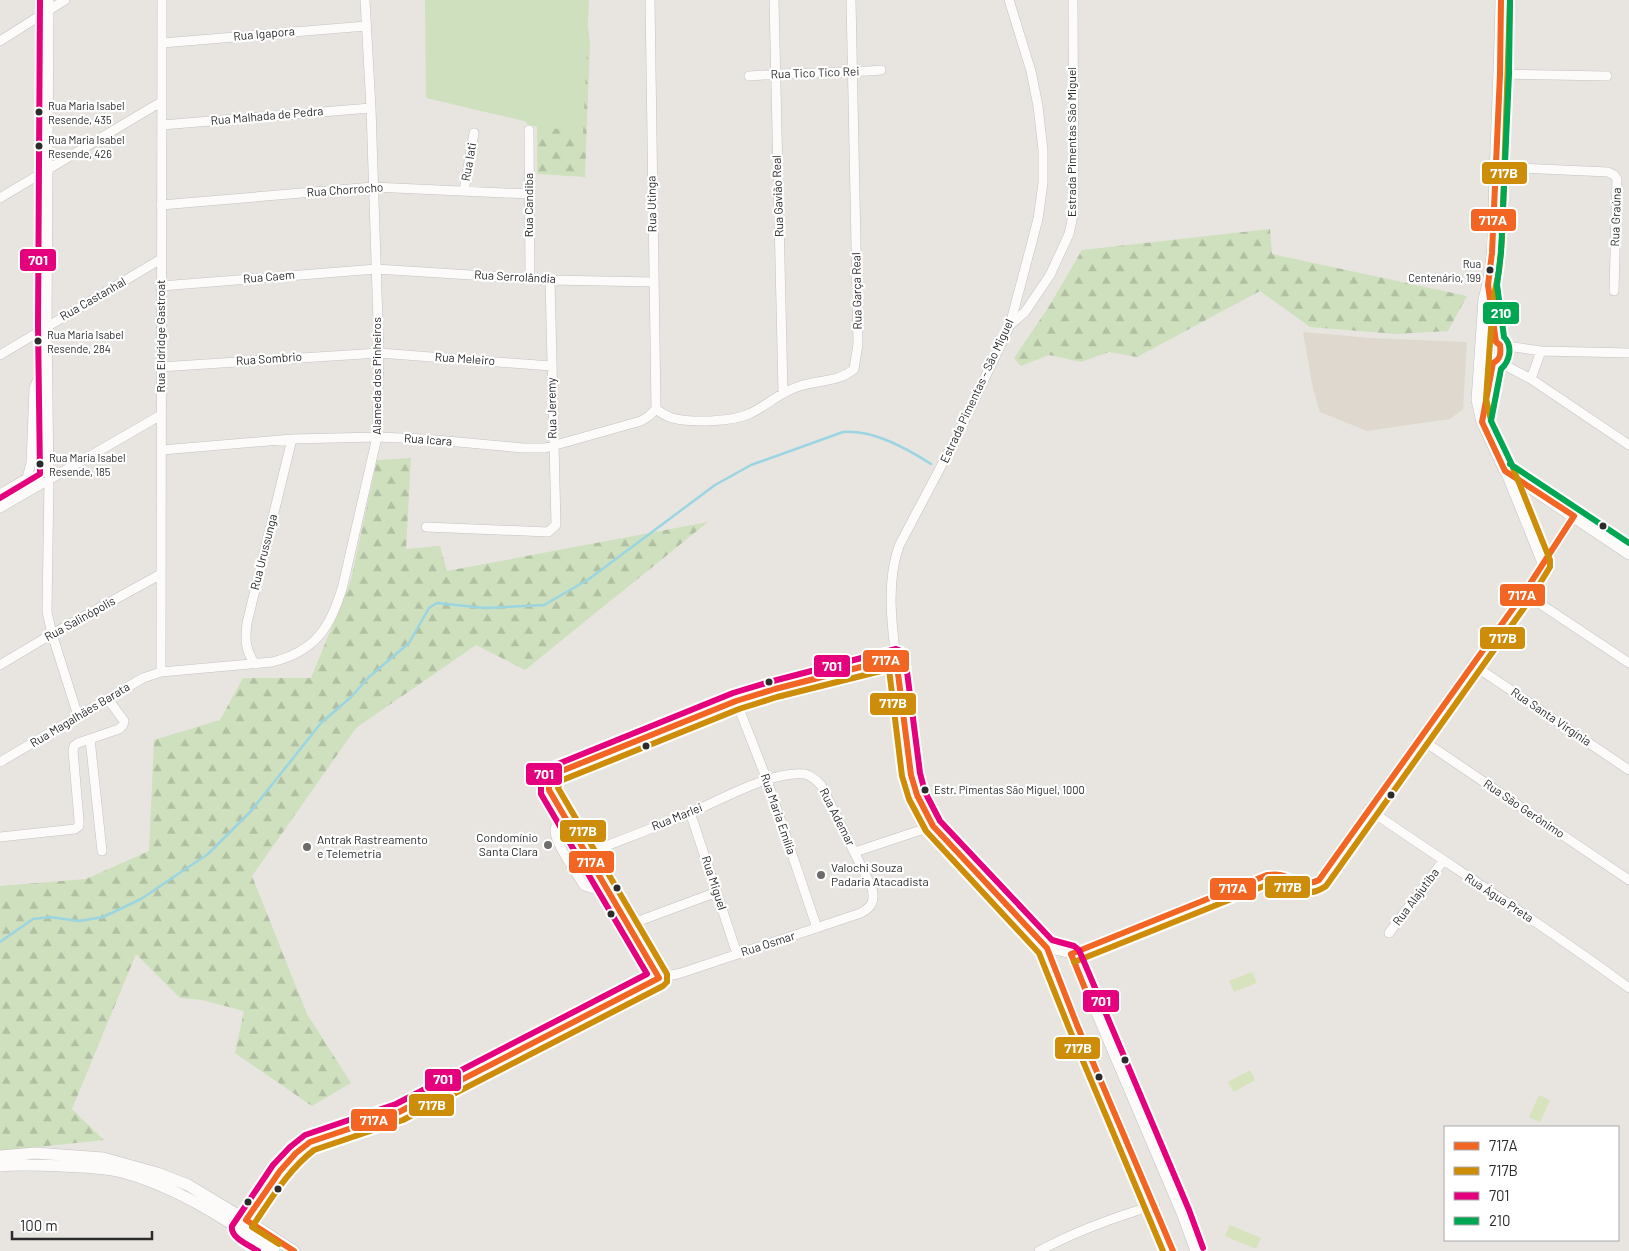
<svg xmlns="http://www.w3.org/2000/svg" width="1629" height="1251" font-family="Barlow,sans-serif">
	<style>
		.education { fill: #dfd8ce }
		.grass { fill: url(#grass-tufts) }
		.forest { fill: url(#forest-firs) }
		.park { fill: #cee0bd }
		.pitch { fill: #d7e3bc }
		.lines { fill: none; stroke-linecap: round; stroke-linejoin: round }
		.stream { stroke: #9cd5e2; stroke-width: 2.5 }
		.minor-casing { stroke: #c2c2c1; stroke-width: 10 }
		.tertiary-casing { stroke: #c2c2c1; stroke-width: 12 }
		.minor { stroke: #fcfbfa; stroke-width: 9 }
		.tertiary { stroke: #fcfbfa; stroke-width: 11 }
		.bus-1-casing { stroke: #fff; stroke-width: 10 }
		.bus-2-casing { stroke: #fff; stroke-width: 10 }
		.bus-3-casing { stroke: #fff; stroke-width: 10 }
		.bus-4-casing { stroke: #fff; stroke-width: 10 }
		.bus-1 { stroke: #f26522; stroke-width: 6 }
		.bus-2 { stroke: #ce8d09; stroke-width: 6 }
		.bus-3 { stroke: #e5007d; stroke-width: 6 }
		.bus-4 { stroke: #00a651; stroke-width: 6 }
		.bus-dot { fill: #2b2b2b; stroke: #fff; stroke-width: 2 }
		.poi-dot { fill: #6d6c6b; stroke: #fff; stroke-width: 2 }
		.labels { text-anchor: middle; stroke-width: 4.5; stroke-linejoin: round; paint-order: stroke }
		.bus-label { font-size: 11px; fill: #2b2b2b; stroke: #fff; text-anchor: start }
		.street-label { font-size: 12px; fill: #2b2b2b; stroke: #fff }
		.poi-label { font-size: 12px; fill: #2b2b2b; stroke: #fff; text-anchor: start }
		.line-badge { stroke: #fff; stroke-width: 2 }
		.badge-label { font-size: 14px; text-anchor: middle; font-weight: bold; fill: #fff }
	</style>
	<defs>
		<pattern id="grass-tufts" width="24" height="20" patternUnits="userSpaceOnUse" patternTransform="scale(1.25)"><rect width="24" height="20" fill="#cee0bd"/><path d="M3 7l-1-3M5 7V3M7 7l1-3M15 17l-1-3M17 17v-4M19 17l1-3" fill="none" stroke="#b1c0a3"/></pattern>
		<pattern id="forest-firs" width="22" height="20" patternUnits="userSpaceOnUse" patternTransform="scale(1.25)"><rect width="22" height="20" fill="#cee0bd"/><path d="M5 1l3.5 6h-7zM16 11l3.5 6h-7z" fill="#b1c0a3"/></pattern>
	</defs>
	<rect width="100%" height="100%" fill="#e8e5e1"/>
	<!-- education -->
	<path class="education" d="M1303,332L1371,338L1467,342L1463,409L1450,419L1367,431L1320,412L1313,389Z"/>
	<!-- grass -->
	<path class="grass" d="M560,826L596,885L586,882L558,836Z"/>
	<!-- forest -->
	<path class="forest" d="M585,0L590,43L585,177L537,174V127L527,124L524,117Z
		M1270,229L1272,254L1467,296L1448,331L1396,334L1310,327L1260,291L1137,357L1109,352L1081,362L1049,355L1021,366L1014,358L1048,308L1082,250Z
		M411,458L406,549L440,546L447,571L708,522L525,670L476,645L356,728L252,876L307,1014L351,1083L312,1106L235,1053L244,1011L202,1000L180,998L136,954L72,1109L104,1140L0,1151V886L86,879L149,851L154,740L220,720L243,678H311L351,580L377,460Z"/>
	<!-- park -->
	<path class="park" d="M425,0H589L583,135L426,98Z"/>
	<!-- pitch -->
	<path class="pitch" d="M1252,972L1257,983L1234,992L1229,981Z
		M1250,1070L1255,1080L1234,1092L1228,1082Z
		M1539,1095L1550,1100L1540,1122L1529,1117Z
		M1230,1225L1261,1238L1256,1249L1225,1236Z"/>
	<g class="lines">
		<!-- stream -->
		<path class="stream" d="M0,942L33,919L50,917L79,921L103,917L141,899L208,854L251,811L321,723L351,697L369,677L409,643L429,608L437,603L485,608L544,605L589,579L715,485L751,465L843,432C874,430 906,448 931,464"/>
		<defs>
			<path id="minor" d="M49,0L47,325L49,479L47,612L52,634L78,716
				M650,0L656,409
				M774,0L783,392
				M1009,0L1031,71L1038,106L1043,150V183L1038,219L1010,325L958,434L899,546C884,588 894,639 899,683C903,714 907,744 911,775L917,795L933,826L1047,948L1077,1025L1173,1251
				M0,41L65,0
				M162,43L366,26
				M1500,74L1607,76
				M749,76C793,72 837,74 881,70
				M162,125L371,108
				M529,130L530,279
				M1495,167L1608,172L1614,175L1617,179L1614,291
				M464,191L474,133
				M0,198L161,102
				M161,205L373,187L529,194
				M161,286L376,269L550,280L653,282
				M1010,325L1025,312L1050,275L1069,234L1074,211L1073,0
				M1500,345L1541,351L1629,353
				M0,355L161,259
				M1497,361L1531,379L1629,445
				M160,367L379,353L551,366
				M1531,379L1541,351
				M656,409C661,413 666,416 672,418C692,423 730,422 749,414C767,406 781,391 800,386C819,380 839,382 854,369L858,344L851,0
				M162,450L292,439L377,437L425,439L523,448H545L641,421L649,416L656,409
				M1505,471L1542,563
				M0,494L27,478L31,463L34,388L37,381H48
				M0,508L161,415
				M426,527L548,532L556,525L550,280
				M1524,593L1629,663
				M255,664C245,650 245,639 247,623L292,439
				M1472,664L1629,770
				M0,665L52,634L161,574
				M161,672L162,0
				M736,701L767,780L817,928
				M1419,738L1629,880
				M90,739L102,851
				M0,762L143,678L161,672L272,662C316,651 331,627 343,585L377,437L379,353L371,108L365,0
				M1368,809C1455,869 1544,925 1629,988
				M690,812L737,954
				M564,816C561,820 556,824 555,829C553,841 577,874 584,886L594,889L605,887
				M0,837L75,829L79,826V820L73,751L74,746L78,743L119,729L123,725L124,721L108,699
				M855,852L933,826
				M628,925L717,892
				M1389,933L1443,861
				M1047,948L1071,954
				M1071,954L1267,875C1271,875 1276,874 1280,875C1294,878 1305,890 1319,880L1524,593L1574,516
				M1071,954L1181,1213L1195,1251
				M659,978L549,790C548,783 549,779 554,774L736,701L775,689L896,658
				M243,1224L280,1171L296,1153L310,1142L399,1112L659,978L681,973L861,913C872,907 875,901 872,888L821,785C816,780 812,776 805,774C773,770 720,800 690,813C656,827 621,840 586,854
				M1039,1251C1076,1231 1115,1217 1155,1205"/>
			<path id="tertiary" d="M1501,0C1500,59 1497,118 1495,177C1493,217 1496,260 1484,299L1477,400L1482,422L1505,471L1629,554
				M1482,421C1487,401 1488,382 1493,363L1497,361L1501,353L1500,345L1496,342L1489,289
				M0,1156L35,1153L103,1158L157,1173L188,1185L246,1220L294,1251
				M0,1166C20,1164 41,1165 61,1166C81,1167 102,1167 122,1172C178,1187 226,1220 274,1251"/>
		</defs>
		<!-- minor casing -->
		<use href="#minor" class="minor-casing"/>
		<!-- tertiary casing -->
		<use href="#tertiary" class="tertiary-casing"/>
		<!-- minor -->
		<use href="#minor" class="minor"/>
		<!-- tertiary -->
		<use href="#tertiary" class="tertiary"/>
		<defs>
			<path id="bus-1" d="M1088,996L1071,954L1267,875C1271,875 1275,874 1280,875C1294,878 1304,888 1319,880L1524,593L1574,516L1505,471L1482,422L1493,363C1501,359 1501,353 1500,345L1496,342L1488,285L1492,253L1500,74L1501,0
				M294,1251L246,1220L280,1171L296,1153L310,1142L399,1112L659,978L549,790V782L554,774L736,701L775,689L896,658L911,775L917,795L933,826L1047,948L1077,1025L1173,1251"/>
			<path id="bus-2" d="M1491,420L1486,399L1493,300L1499,271L1502,239L1510,0
				M1074,962L1269,884C1291,882 1304,902 1326,886L1531,598L1550,567V560L1513,468
				M279,1244L252,1227C271,1199 288,1170 314,1150L403,1120L663,986L667,982V974L558,788L560,781L739,709L777,697L889,669L902,776L909,799L926,831L1039,953L1069,1028L1163,1251"/>
			<path id="bus-3" d="M0,498L40,474L38,325L40,0
				M258,1251C249,1245 230,1238 232,1226L273,1165L290,1147L305,1135L396,1104L647,974L541,794V780L548,768L733,693L773,681L896,649L901,651L905,656L920,773L925,792L940,821L1052,940L1074,946L1079,950L1189,1210L1203,1248"/>
			<path id="bus-4" d="M1510,0L1509,74L1501,253L1497,285L1504,337C1513,346 1510,361 1501,369L1491,421L1513,467
				M1510,464L1629,543"/>
		</defs>
		<!-- bus-1 casing -->
		<use href="#bus-1" class="bus-1-casing"/>
		<!-- bus-2 casing -->
		<use href="#bus-2" class="bus-2-casing"/>
		<!-- bus-3 casing -->
		<use href="#bus-3" class="bus-3-casing"/>
		<!-- bus-4 casing -->
		<use href="#bus-4" class="bus-4-casing"/>
		<!-- bus-1 -->
		<use href="#bus-1" class="bus-1"/>
		<!-- bus-2 -->
		<use href="#bus-2" class="bus-2"/>
		<!-- bus-3 -->
		<use href="#bus-3" class="bus-3"/>
		<!-- bus-4 -->
		<use href="#bus-4" class="bus-4"/>
	</g>
	<!-- markers -->
	<g class="bus-dot">
		<circle cx="39" cy="112" r="4.5"/>
		<circle cx="39" cy="146" r="4.5"/>
		<circle cx="1490" cy="270" r="4.5"/>
		<circle cx="38" cy="341" r="4.5"/>
		<circle cx="40" cy="464" r="4.5"/>
		<circle cx="1603" cy="526" r="4.5"/>
		<circle cx="769" cy="682" r="4.5"/>
		<circle cx="646" cy="746" r="4.5"/>
		<circle cx="925" cy="790" r="4.5"/>
		<circle cx="1391" cy="795" r="4.5"/>
		<circle cx="617" cy="888" r="4.5"/>
		<circle cx="611" cy="914" r="4.5"/>
		<circle cx="1125" cy="1060" r="4.5"/>
		<circle cx="1099" cy="1077" r="4.5"/>
		<circle cx="278" cy="1189" r="4.5"/>
		<circle cx="248" cy="1202" r="4.5"/>
	</g>
	<g class="poi-dot">
		<circle cx="548" cy="845" r="5"/>
		<circle cx="307" cy="847" r="5"/>
		<circle cx="821" cy="875" r="5"/>
	</g>
	<g class="labels">
		<!-- bus labels -->
		<g class="bus-label">
			<text x="48" y="110">Rua Maria Isabel<tspan x="48" dy="14">Resende, 435</tspan></text>
			<text x="48" y="144">Rua Maria Isabel<tspan x="48" dy="14">Resende, 426</tspan></text>
			<text x="1481" y="268" text-anchor="end">Rua<tspan x="1481" dy="14">Centenário, 199</tspan></text>
			<text x="47" y="339">Rua Maria Isabel<tspan x="47" dy="14">Resende, 284</tspan></text>
			<text x="49" y="462">Rua Maria Isabel<tspan x="49" dy="14">Resende, 185</tspan></text>
			<text x="934" y="794">Estr. Pimentas São Miguel, 1000</text>
		</g>
		<!-- street labels -->
		<g class="street-label">
			<text transform="translate(264 34) rotate(-5)" y="4">Rua Igapora</text>
			<text transform="translate(815 73) rotate(-2)" y="4">Rua Tico Tico Rei</text>
			<text transform="translate(267 116) rotate(-5)" y="4">Rua Malhada de Pedra</text>
			<text transform="translate(1072 142) rotate(-90)" y="4">Estrada Pimentas São Miguel</text>
			<text transform="translate(469 162) rotate(-80)" y="4">Rua Iati</text>
			<text transform="translate(345 190) rotate(-4)" y="4">Rua Chorrocho</text>
			<text transform="translate(778 196) rotate(-92)" y="4">Rua Gavião Real</text>
			<text transform="translate(652 204) rotate(-91)" y="4">Rua Utinga</text>
			<text transform="translate(529 205) rotate(-90)" y="4">Rua Candiba</text>
			<text transform="translate(1616 217) rotate(-88)" y="4">Rua Graúna</text>
			<text transform="translate(269 277) rotate(-5)" y="4">Rua Caem</text>
			<text transform="translate(515 277) rotate(3)" y="4">Rua Serrolândia</text>
			<text transform="translate(857 291) rotate(-91)" y="4">Rua Garça Real</text>
			<text transform="translate(93 299) rotate(-30)" y="4">Rua Castanhal</text>
			<text transform="translate(161 336) rotate(-90)" y="4">Rua Eldridge Gastroat</text>
			<text transform="translate(269 359) rotate(-4)" y="4">Rua Sombrio</text>
			<text transform="translate(465 359) rotate(4)" y="4">Rua Meleiro</text>
			<text transform="translate(377 376) rotate(-90)" y="4">Alameda dos Pinheiros</text>
			<text transform="translate(977 391) rotate(-65)" y="4">Estrada Pimentas - São Miguel</text>
			<text transform="translate(552 408) rotate(-91)" y="4">Rua Jeremy</text>
			<text transform="translate(428 440) rotate(4)" y="4">Rua Icara</text>
			<text transform="translate(264 552) rotate(-76)" y="4">Rua Urussunga</text>
			<text transform="translate(80 619) rotate(-29)" y="4">Rua Salinópolis</text>
			<text transform="translate(80 715) rotate(-31)" y="4">Rua Magalhães Barata</text>
			<text transform="translate(1551 717) rotate(34)" y="4">Rua Santa Virgínia</text>
			<text transform="translate(1524 809) rotate(34)" y="4">Rua São Gerônimo</text>
			<text transform="translate(778 814) rotate(71)" y="4">Rua Maria Emília</text>
			<text transform="translate(677 817) rotate(-22)" y="4">Rua Marlei</text>
			<text transform="translate(837 817) rotate(63)" y="4">Rua Ademar</text>
			<text transform="translate(714 883) rotate(72)" y="4">Rua Miguel</text>
			<text transform="translate(1416 897) rotate(-53)" y="4">Rua Alajutiba</text>
			<text transform="translate(1499 898) rotate(33)" y="4">Rua Água Preta</text>
			<text transform="translate(768 944) rotate(-18)" y="4">Rua Osmar</text>
		</g>
		<!-- poi labels -->
		<g class="poi-label">
			<text x="538" y="842" text-anchor="end">Condomínio<tspan x="538" dy="14">Santa Clara</tspan></text>
			<text x="317" y="844">Antrak Rastreamento<tspan x="317" dy="14">e Telemetria</tspan></text>
			<text x="831" y="872">Valochi Souza<tspan x="831" dy="14">Padaria Atacadista</tspan></text>
		</g>
	</g>
	<g class="line-badge">
		<rect x="1481" y="161" width="47" height="24" rx="5" fill="#ce8d09"/>
		<rect x="1470" y="208" width="47" height="24" rx="5" fill="#f26522"/>
		<rect x="19" y="248" width="38" height="24" rx="5" fill="#e5007d"/>
		<rect x="1482" y="301" width="38" height="24" rx="5" fill="#00a651"/>
		<rect x="1499" y="583" width="47" height="24" rx="5" fill="#f26522"/>
		<rect x="1479" y="626" width="47" height="24" rx="5" fill="#ce8d09"/>
		<rect x="862" y="649" width="48" height="24" rx="5" fill="#f26522"/>
		<rect x="813" y="654" width="38" height="24" rx="5" fill="#e5007d"/>
		<rect x="869" y="692" width="48" height="24" rx="5" fill="#ce8d09"/>
		<rect x="525" y="762" width="38" height="24" rx="5" fill="#e5007d"/>
		<rect x="559" y="819" width="48" height="24" rx="5" fill="#ce8d09"/>
		<rect x="568" y="850" width="47" height="24" rx="5" fill="#f26522"/>
		<rect x="1264" y="875" width="47" height="24" rx="5" fill="#ce8d09"/>
		<rect x="1209" y="877" width="48" height="24" rx="5" fill="#f26522"/>
		<rect x="1082" y="989" width="38" height="24" rx="5" fill="#e5007d"/>
		<rect x="1054" y="1036" width="47" height="24" rx="5" fill="#ce8d09"/>
		<rect x="424" y="1068" width="38" height="24" rx="5" fill="#e5007d"/>
		<rect x="408" y="1093" width="47" height="24" rx="5" fill="#ce8d09"/>
		<rect x="350" y="1108" width="48" height="24" rx="5" fill="#f26522"/>
	</g>
	<g class="badge-label">
		<text x="1504" y="178">717B</text>
		<text x="1493" y="225">717A</text>
		<text x="38" y="265">701</text>
		<text x="1501" y="318">210</text>
		<text x="1522" y="600">717A</text>
		<text x="1503" y="643">717B</text>
		<text x="886" y="665">717A</text>
		<text x="832" y="671">701</text>
		<text x="893" y="708">717B</text>
		<text x="544" y="779">701</text>
		<text x="583" y="836">717B</text>
		<text x="591" y="867">717A</text>
		<text x="1288" y="892">717B</text>
		<text x="1233" y="893">717A</text>
		<text x="1101" y="1006">701</text>
		<text x="1078" y="1053">717B</text>
		<text x="443" y="1084">701</text>
		<text x="432" y="1110">717B</text>
		<text x="374" y="1125">717A</text>
	</g>
	<!-- legend -->
	<rect x="1444" y="1126" width="175" height="115" fill="#ffffff" stroke="#aaaaaa"/>
	<rect x="1454" y="1142" width="25" height="8" fill="#f26522" stroke="#aaaaaa"/>
	<text x="1489" y="1151" font-size="15" fill="#2b2b2b">717A</text>
	<rect x="1454" y="1167" width="25" height="8" fill="#ce8d09" stroke="#aaaaaa"/>
	<text x="1489" y="1176" font-size="15" fill="#2b2b2b">717B</text>
	<rect x="1454" y="1192" width="25" height="8" fill="#e5007d" stroke="#aaaaaa"/>
	<text x="1489" y="1201" font-size="15" fill="#2b2b2b">701</text>
	<rect x="1454" y="1217" width="25" height="8" fill="#00a651" stroke="#aaaaaa"/>
	<text x="1489" y="1226" font-size="15" fill="#2b2b2b">210</text>
	<!-- scale -->
	<path d="M12 1231v8h140v-8" fill="none" stroke="#2b2b2b" stroke-width="2.5"/>
	<text x="20" y="1231" font-size="15" fill="#2b2b2b" stroke="#ffffff" stroke-width="4" paint-order="stroke">100 m</text>
</svg>
